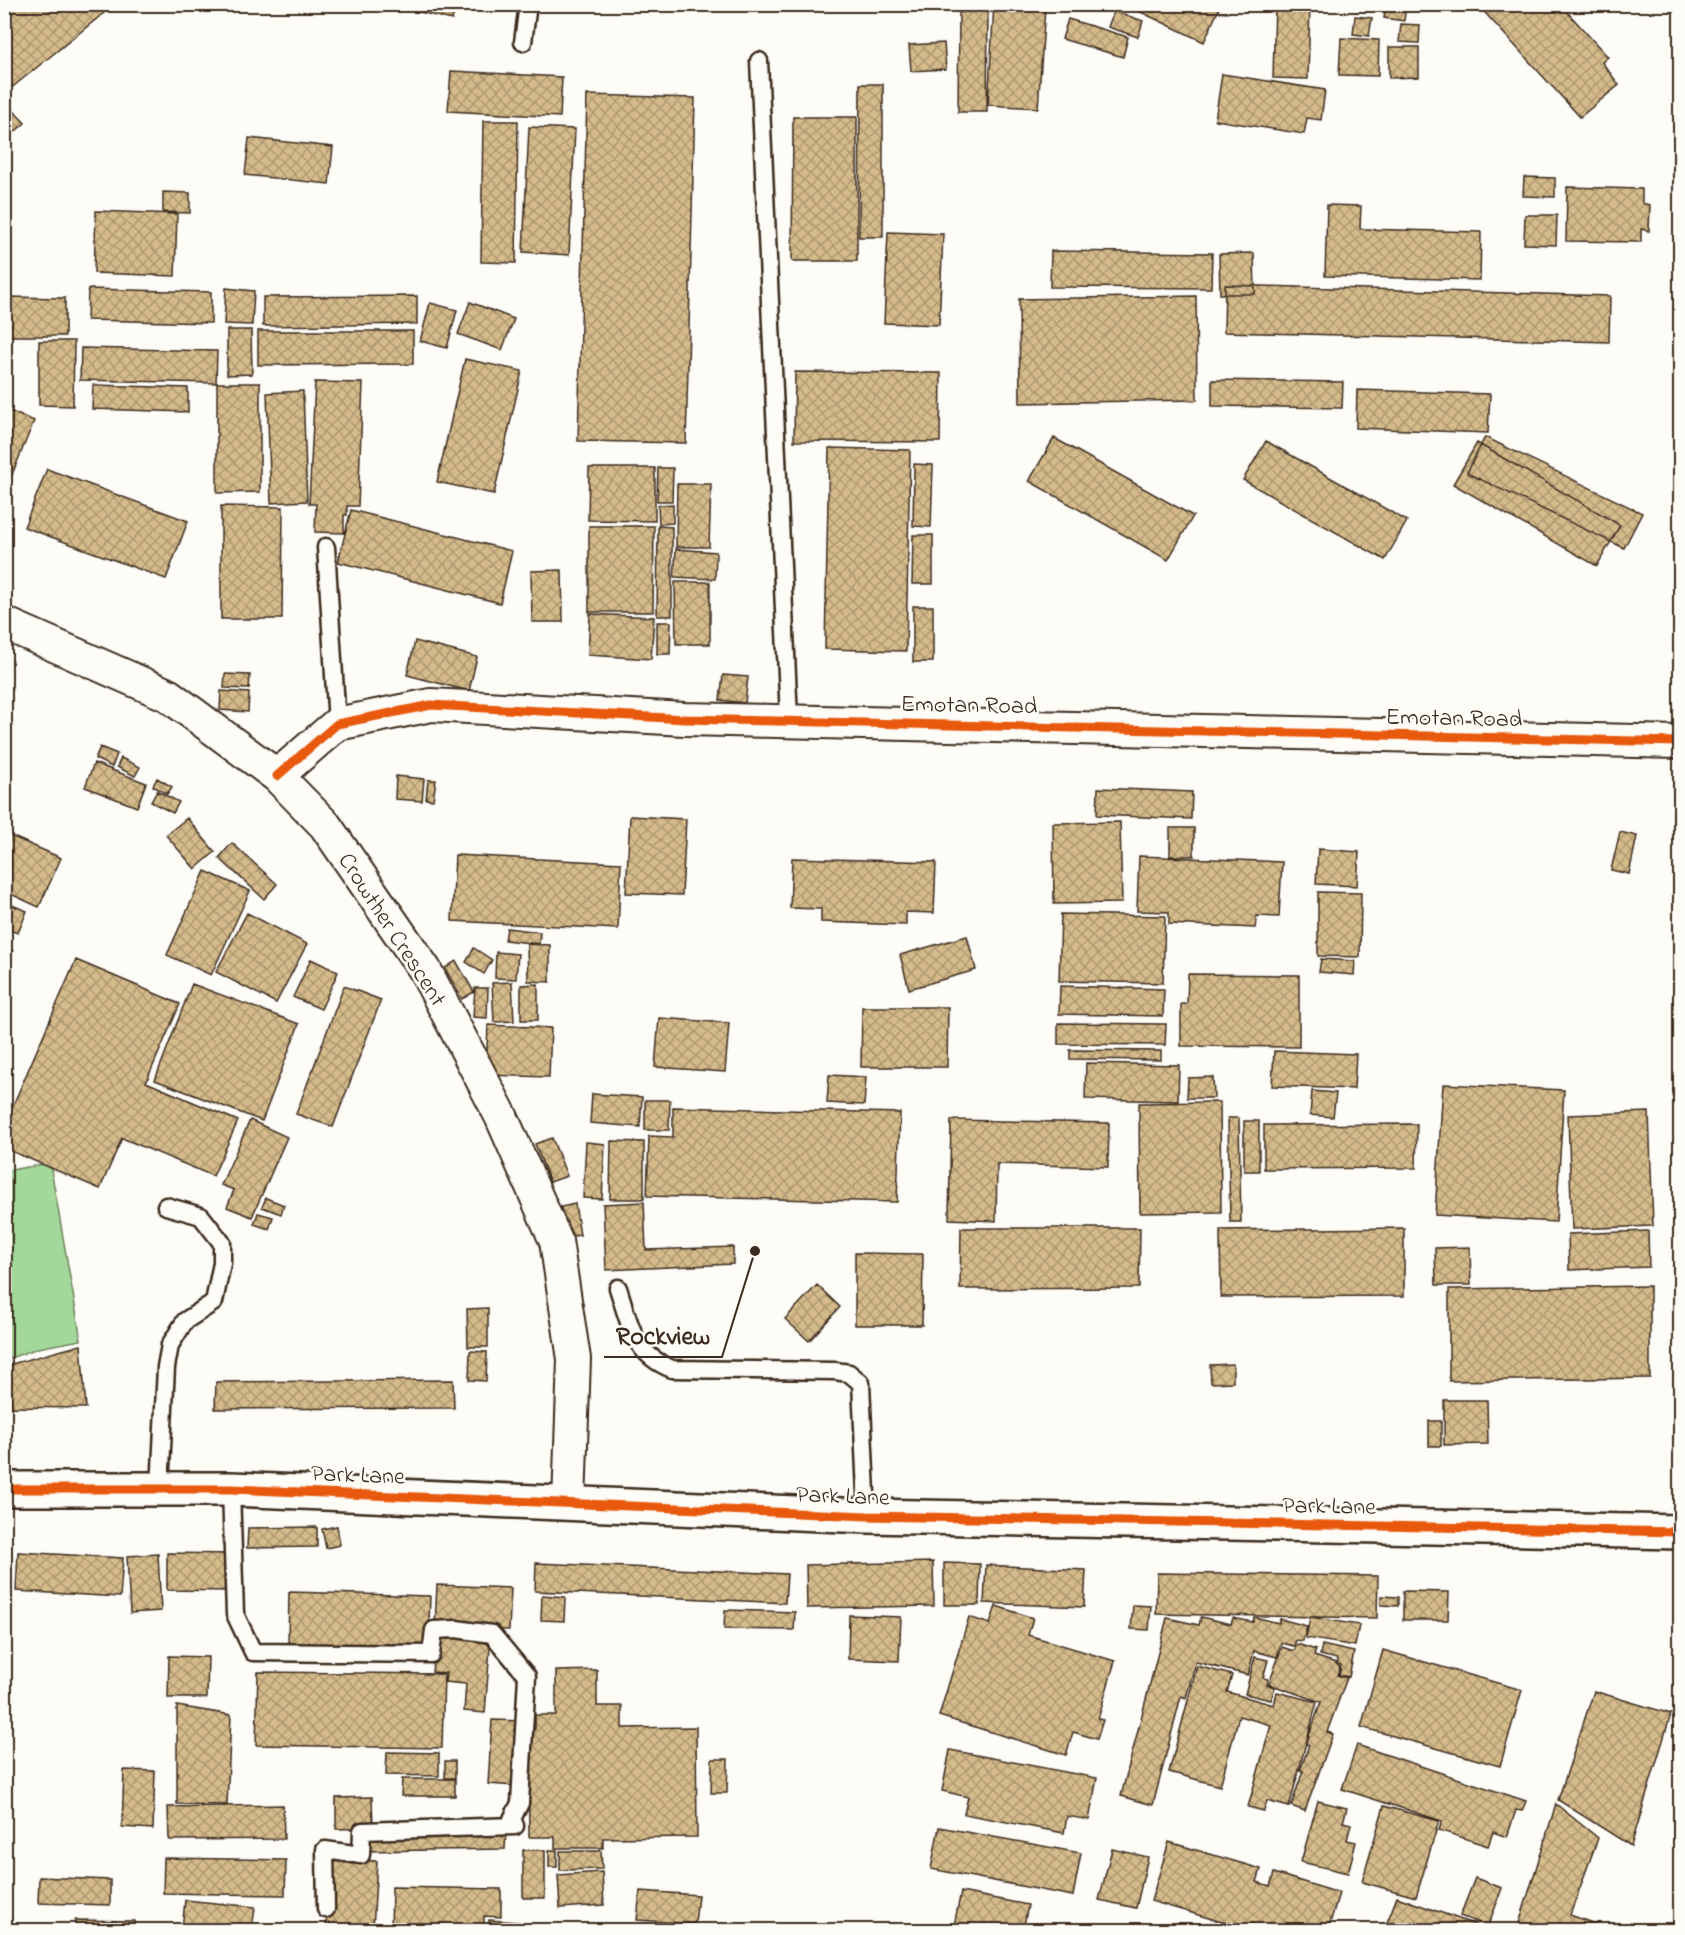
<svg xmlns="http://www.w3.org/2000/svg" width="1685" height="1935" font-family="'Indie Flower',sans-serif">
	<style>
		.pitch { fill: #a3d89b; stroke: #6f815c; stroke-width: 1.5 }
		.building { fill: url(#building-cross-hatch); stroke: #3b2a1e; stroke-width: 1.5 }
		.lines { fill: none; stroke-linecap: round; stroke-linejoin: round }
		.lane-casing { stroke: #3b2a1e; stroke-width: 21 }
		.street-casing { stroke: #3b2a1e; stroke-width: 36 }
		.secondary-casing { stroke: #3b2a1e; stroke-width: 38 }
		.lane { stroke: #fdfcf7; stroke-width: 16 }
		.street { stroke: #fdfcf7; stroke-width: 32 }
		.secondary { stroke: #fdfcf7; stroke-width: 33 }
		.cycleway-casing { stroke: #fdfcf7; stroke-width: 13 }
		.cycleway { stroke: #e8590c; stroke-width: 9 }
		.labels { text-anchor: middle; stroke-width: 5; stroke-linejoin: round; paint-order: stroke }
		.street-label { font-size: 24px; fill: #3b2a1e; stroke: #fdfcf7 }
		.leader { fill: none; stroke: #3b2a1e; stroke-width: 2 }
		.callout-dot { fill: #3b2a1e; stroke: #fdfcf7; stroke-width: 2 }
		.callout-label { font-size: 26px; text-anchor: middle; font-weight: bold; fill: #3b2a1e; stroke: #fdfcf7; stroke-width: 5; stroke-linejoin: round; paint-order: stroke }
	</style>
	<defs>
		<pattern id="building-cross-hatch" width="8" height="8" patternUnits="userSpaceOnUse" patternTransform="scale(1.5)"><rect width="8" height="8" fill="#d5bb8b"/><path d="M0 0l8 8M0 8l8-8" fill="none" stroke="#ae9871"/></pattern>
	</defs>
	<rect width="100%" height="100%" fill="#fdfcf7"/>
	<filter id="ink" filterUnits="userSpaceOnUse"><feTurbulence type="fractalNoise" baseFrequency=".0167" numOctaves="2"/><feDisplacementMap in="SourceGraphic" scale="12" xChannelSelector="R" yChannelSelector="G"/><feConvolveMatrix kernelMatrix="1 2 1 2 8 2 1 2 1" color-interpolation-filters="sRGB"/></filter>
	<g filter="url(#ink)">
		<!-- pitch -->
		<path class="pitch" d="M50,1163L81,1340L38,1348L5,1360V1171Z"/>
		<!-- building -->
		<path class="building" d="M4,4H115L4,94Z
			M388,4H456L452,20Z
			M929,4H948V10L929,11Z
			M994,4L1045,8L1038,108L988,105Z
			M1124,4H1221L1204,42Z
			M1275,4H1310L1308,79L1273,78Z
			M1386,4H1406L1404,21L1384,18Z
			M1477,4H1560L1608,57L1602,62L1619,85L1580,117Z
			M988,11L987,112H958L959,12Z
			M1114,11L1143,21L1138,37L1108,27Z
			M1355,16L1372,18L1369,36L1353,34Z
			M1068,19L1128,37L1123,57L1062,39Z
			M1401,24L1420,25L1419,43L1399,42Z
			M1341,38L1379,40L1378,76L1339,75Z
			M944,43L946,69L911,71L909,45Z
			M1389,47H1419V77L1389,78Z
			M451,71L562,77L560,117L448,111Z
			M1222,74L1325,90L1321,120L1307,118L1304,134L1215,120Z
			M860,84H883V237H859Z
			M587,95L695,98L686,443L578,441Z
			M4,100L25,123L4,141Z
			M793,117H857V261H792Z
			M483,121H518L516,263L481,262Z
			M529,127L575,129L569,255L523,252Z
			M249,138L333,147L329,184L245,175Z
			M1524,177L1555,178V197L1523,196Z
			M1567,187L1642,189V203L1650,205L1649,231L1641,229V242L1566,241Z
			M163,192L190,193V213L163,212Z
			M1327,205L1361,206L1360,229L1481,232L1480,280L1325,276Z
			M96,211L177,214L175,276L94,273Z
			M1525,215H1557L1556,245L1524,244Z
			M888,232L943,234L939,325L884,323Z
			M1051,251L1212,253L1211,288L1050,287Z
			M1254,253L1255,294H1220L1219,254Z
			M1225,285L1610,296L1609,342L1224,332Z
			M226,288L254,291L252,325L224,324Z
			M88,289L211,292V323L87,320Z
			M417,296V324L263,326V297Z
			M1196,296L1197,400L1020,403L1019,299Z
			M6,297L65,298V336H6Z
			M470,302L514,319L502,350L458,334Z
			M430,303L457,310L447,348L420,341Z
			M1678,319H1680V345H1676Z
			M227,330H251L252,374L227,375Z
			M258,331H413V364L258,365Z
			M39,341H74L73,406L39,405Z
			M81,348L217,351L216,383L80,380Z
			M465,359L522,371L494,494L437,482Z
			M795,372L941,373L940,442L794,441Z
			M1212,380L1343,382L1342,408L1212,406Z
			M315,382L363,383L358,506H347V515H344V533L315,532L316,504H309Z
			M217,383H260V492L217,493Z
			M93,385L188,388V412L92,409Z
			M1357,390L1490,394L1488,433L1356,428Z
			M303,391L307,501L271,503L267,393Z
			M4,409L34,421L11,477L4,474Z
			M1485,437L1642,513L1624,548L1467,473Z
			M1054,438L1193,516L1168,560L1029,481Z
			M1266,441L1407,521L1385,560L1243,480Z
			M1477,443L1620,525L1597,566L1453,484Z
			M829,448L910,450L906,651L825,649Z
			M914,464L933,465L931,527L913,526Z
			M589,468H655V521L588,520Z
			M658,468H673L672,501H657Z
			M47,469L188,521L166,579L24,527Z
			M677,484H711L709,547H676Z
			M673,504V523L659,524L658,505Z
			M221,506L283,507L282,619H221Z
			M351,510L512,551L500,603L338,562Z
			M589,526H654L653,612H589Z
			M658,526L672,527V616H657Z
			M913,535H933V584H912Z
			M676,549L716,552L715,579L674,577Z
			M562,570L563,622H532L531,571Z
			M675,582H710V644H676Z
			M913,606H933V662H913Z
			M590,614L654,617L651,659L588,655Z
			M657,622H671L670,654H657Z
			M415,641L477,657L469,691L407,675Z
			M225,674L250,675L249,689L224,688Z
			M723,675L748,677L745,703L720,700Z
			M221,691L249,693L248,712L220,710Z
			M100,747L117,754L112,767L95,759Z
			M121,758L140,767L135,776L117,767Z
			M94,763L146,783L137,807L85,787Z
			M396,776L424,779L422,801L395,799Z
			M157,778L172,787L167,794L153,786Z
			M428,780H436L433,800L426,799Z
			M1098,788L1192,792L1191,819L1097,815Z
			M157,791L179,802L173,813L151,802Z
			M630,816L686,819L682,895L626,893Z
			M187,818L215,852L195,869L166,835Z
			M1120,822L1122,903L1054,904L1053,823Z
			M1170,828H1194V856H1170Z
			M1620,832L1637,836L1629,874L1611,870Z
			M4,833L61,858L39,907L4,891Z
			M232,843L277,884L264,899L219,858Z
			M1318,849L1359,852L1357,886L1316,884Z
			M455,855L621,863L618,929L452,921Z
			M1139,856L1282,862L1279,917L1257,916L1255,928L1169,924V912L1137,911Z
			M792,858L936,862L934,913L906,912V925L821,922V909L790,908Z
			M205,871L250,891L211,975L167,955Z
			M1318,892L1361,893L1360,957L1318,956Z
			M4,902L27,911L18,933L4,928Z
			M247,913L307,944L276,1003L216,972Z
			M1061,914L1165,916L1163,983L1059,981Z
			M507,928L540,932L539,944L505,940Z
			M967,936L976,970L909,989L900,955Z
			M527,944L550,945V982L528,981Z
			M4,947L13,951L4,967Z
			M474,948L492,960L484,974L466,962Z
			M496,952L518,954L516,979L495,978Z
			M311,959L338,972L321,1009L293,997Z
			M1321,959L1355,961L1354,975L1319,972Z
			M76,960L180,1004L146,1082L238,1121L213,1176L122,1138L100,1189L4,1148V1126Z
			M456,961L474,992L462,999L445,968Z
			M1188,974L1299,975V1047L1181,1046V1004H1187Z
			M512,982L514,1021L494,1022L492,983Z
			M192,984L299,1024L262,1121L155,1080Z
			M538,984V1020H521V985Z
			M344,986L381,1000L333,1127L296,1114Z
			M1060,986L1164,989L1163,1016L1059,1014Z
			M475,988H488L487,1018L473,1017Z
			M862,1007H948L947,1067H861Z
			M659,1018L729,1023L725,1072L655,1067Z
			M1058,1023L1166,1024L1165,1045L1058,1044Z
			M488,1025L551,1028L549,1077L486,1075Z
			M1070,1050L1161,1051V1060L1070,1059Z
			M1274,1051L1356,1054L1354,1089L1272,1086Z
			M1086,1063L1179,1065L1178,1101L1085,1099Z
			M829,1075L866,1077L864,1105L827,1103Z
			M1213,1077L1214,1098H1187L1188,1078Z
			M1443,1084L1564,1090L1556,1222L1435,1215Z
			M1312,1091L1336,1093L1333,1117L1310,1115Z
			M592,1094L642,1097L640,1127L590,1123Z
			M645,1100H670L669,1130H645Z
			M1220,1102L1221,1212L1140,1213L1139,1103Z
			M673,1107L900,1113L897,1202L647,1196L649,1136L673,1137Z
			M1649,1112L1653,1226L1572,1229L1568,1115Z
			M1228,1118H1239L1241,1222H1230Z
			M250,1120L287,1137L252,1217L227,1207L234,1190L221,1185Z
			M951,1120L1109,1123L1108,1167L997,1164L996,1221L949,1219Z
			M1244,1121H1259V1171H1244Z
			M1417,1124L1416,1168L1264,1169V1125Z
			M552,1138L567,1176L550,1182L535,1144Z
			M611,1141L644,1142V1199H610Z
			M586,1142L605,1144L602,1199L583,1198Z
			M266,1198L284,1205L281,1214L262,1207Z
			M644,1202L646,1250L733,1247V1264L606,1270L603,1204Z
			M575,1204L580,1235L565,1237L561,1207Z
			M258,1213L273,1217L269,1229L254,1224Z
			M961,1228H1140L1139,1288L960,1289Z
			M1404,1228V1296L1221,1297L1220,1230Z
			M1648,1231L1649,1267L1569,1270L1568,1234Z
			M1470,1247L1471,1285H1436L1435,1248Z
			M855,1253L923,1254L922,1325H855Z
			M817,1285L840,1307L809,1341L785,1319Z
			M1650,1286V1378L1449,1381V1289Z
			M488,1308V1347H468L467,1309Z
			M81,1345L86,1408L4,1407V1366Z
			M470,1351L487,1352L486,1381L469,1380Z
			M1233,1364V1382L1211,1383L1210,1365Z
			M453,1380L454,1408L215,1409L216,1382Z
			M1444,1400H1487L1488,1444L1444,1445Z
			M1429,1421H1441V1446H1429Z
			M337,1526L340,1545L326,1548L322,1529Z
			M317,1527V1547L247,1548L248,1528Z
			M18,1552L123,1558L120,1597L16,1591Z
			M167,1553L231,1554L230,1591L167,1590Z
			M158,1554L161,1611L130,1613L127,1556Z
			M933,1562L934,1606L807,1608L806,1565Z
			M536,1563L787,1574L785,1603L535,1591Z
			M944,1563L980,1564L979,1605H944Z
			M986,1565L1086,1570L1084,1607L984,1603Z
			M1157,1573L1378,1576L1377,1618L1156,1614Z
			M437,1585L511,1588L509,1630L435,1627Z
			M1403,1591L1449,1592L1448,1620H1403Z
			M289,1592L430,1596L428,1649L288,1645Z
			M542,1595L565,1597L564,1621L541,1620Z
			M1381,1596L1398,1597V1606L1381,1605Z
			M1133,1605L1151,1606L1149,1630L1131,1629Z
			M996,1606L1033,1618L1028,1635L1115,1661L1098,1719L1103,1720L1097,1739L1073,1732L1066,1755L939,1716L969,1617L990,1624Z
			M725,1610L795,1612L794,1630L724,1629Z
			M849,1615L901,1617L899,1661L848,1659Z
			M1201,1617L1231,1624L1233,1618L1253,1622L1254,1617L1279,1623L1280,1619L1307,1626L1303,1641L1296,1640L1294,1646L1281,1643L1277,1657L1254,1651L1248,1675L1196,1662L1186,1698L1181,1696L1153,1805L1121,1796L1167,1618L1199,1625Z
			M1310,1617L1359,1625L1355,1646L1306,1638Z
			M436,1631L491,1635L485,1713L464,1711L466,1684L445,1682L446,1673L432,1672Z
			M1297,1644L1316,1650L1314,1656L1336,1663L1340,1668L1337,1675L1347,1678L1327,1732L1333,1734L1305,1811L1291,1806L1303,1771H1300L1309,1745L1306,1744L1321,1702L1269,1684L1282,1647L1294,1651Z
			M1322,1645L1354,1652L1349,1677L1339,1675L1341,1665L1337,1664V1659L1320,1655Z
			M1383,1650L1522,1690L1500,1766L1361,1727Z
			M169,1656L208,1657L207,1698H168Z
			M1255,1657L1268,1660L1263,1678L1268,1679L1267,1685L1275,1687L1271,1700L1245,1694Z
			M1197,1666L1232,1675L1227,1692L1274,1705L1277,1692L1317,1702L1289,1807L1267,1801L1264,1811L1248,1807L1271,1725L1239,1716L1220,1786L1169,1772Z
			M597,1670V1706H622V1728L696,1727L697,1837L603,1838V1848H555V1837H529L528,1729H535V1715H556V1671Z
			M258,1672L444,1674L442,1748L256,1745Z
			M1594,1691L1671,1714L1631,1846L1558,1800Z
			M177,1706L231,1715L227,1805L177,1804Z
			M492,1720L522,1721L517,1786L488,1784Z
			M1357,1745L1526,1801L1522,1811L1516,1810L1507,1837L1493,1832L1488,1846L1439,1830L1442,1821L1342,1789Z
			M950,1750L1097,1778L1089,1820L1067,1816L1064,1833L964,1814L968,1797L942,1791Z
			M387,1752L439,1753V1776L386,1775Z
			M712,1759H728L727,1793H711Z
			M445,1761H455V1778H445Z
			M124,1770L155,1771L153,1829L122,1827Z
			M402,1779H455V1796H401Z
			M372,1797L373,1828L336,1829V1798Z
			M1318,1801L1347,1808L1343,1822L1351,1824L1347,1840L1356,1842L1348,1873L1301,1862Z
			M1556,1804L1598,1838L1570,1915L1612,1930H1517Z
			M283,1805L284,1839L169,1840L168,1807Z
			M1384,1806L1439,1821L1416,1897L1362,1882Z
			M939,1827L1081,1853L1073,1896L931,1869Z
			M506,1831L505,1849L362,1851V1832Z
			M1169,1842L1261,1869L1257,1882L1270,1886L1274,1873L1339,1893L1328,1930H1249L1151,1901Z
			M1112,1849L1148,1857L1136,1908L1099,1900Z
			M523,1850H545V1898H523Z
			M549,1850H557V1867H549Z
			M560,1851H601L602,1869L560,1870Z
			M164,1858L286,1860L285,1895L163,1893Z
			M329,1859L377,1861L373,1930H326Z
			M602,1872L604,1905L560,1908L558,1875Z
			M39,1877L110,1880V1905L38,1903Z
			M1475,1878L1502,1888L1488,1926L1460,1916Z
			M392,1887L501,1889V1917L484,1916V1930H391Z
			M640,1891L698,1895L695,1924L637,1920Z
			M961,1892L1028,1905L1023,1930H953Z
			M1397,1897L1490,1930H1384Z
			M185,1900L255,1907L252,1930H182Z
			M1678,1917L1680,1930H1675Z
			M75,1920L135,1921V1930H75Z
			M489,1920L518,1922L517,1930H488Z"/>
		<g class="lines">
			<defs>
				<path id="lane" d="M523,42L528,4
					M759,61L789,719
					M326,547L337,724
					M618,1288C630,1324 633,1354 672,1369L835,1371L849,1373L861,1383L867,1516
					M160,1489L166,1367L170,1345L185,1321L214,1302L222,1263V1243L201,1216L166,1206
					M231,1489L235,1614L253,1652L431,1654L434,1630L456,1629L492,1634L527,1676L520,1803L512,1819L515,1826L362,1831L361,1855L325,1850L326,1909"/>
				<path id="street" d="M4,623L168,695L277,776L325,825L425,970L501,1116L556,1241L574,1359L569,1503
					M277,776L337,724L431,705L685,719L1680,742"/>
				<path id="secondary" d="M4,1489H231L867,1516L1680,1532"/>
			</defs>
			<!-- lane casing -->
			<use href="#lane" class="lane-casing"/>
			<!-- street casing -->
			<use href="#street" class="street-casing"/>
			<!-- secondary casing -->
			<use href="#secondary" class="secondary-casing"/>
			<!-- lane -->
			<use href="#lane" class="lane"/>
			<!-- street -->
			<use href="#street" class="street"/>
			<!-- secondary -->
			<use href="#secondary" class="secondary"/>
			<defs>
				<path id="cycleway" d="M277,776L337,724L431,705L685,719L1680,742
					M4,1489H231L867,1516L1680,1532"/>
			</defs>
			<!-- cycleway casing -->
			<use href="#cycleway" class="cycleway-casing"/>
			<!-- cycleway -->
			<use href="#cycleway" class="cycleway"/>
		</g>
	</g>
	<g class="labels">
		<!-- street labels -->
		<g class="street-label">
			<text transform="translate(969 704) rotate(1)" y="8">Emotan Road</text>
			<text transform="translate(1454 717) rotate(1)" y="8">Emotan Road</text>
			<text transform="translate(393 929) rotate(57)" y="8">Crowther Crescent</text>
			<text transform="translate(358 1474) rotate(2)" y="8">Park Lane</text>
			<text transform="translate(843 1495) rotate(2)" y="8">Park Lane</text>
			<text transform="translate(1329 1505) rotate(1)" y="8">Park Lane</text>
		</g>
	</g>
	<!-- callouts -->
	<path class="leader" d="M755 1251L722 1357H604"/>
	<circle class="callout-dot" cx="755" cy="1251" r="6"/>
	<g class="callout-label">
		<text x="663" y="1344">Rockview</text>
	</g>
	<!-- margin -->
	<rect width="1685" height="1935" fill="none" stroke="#fdfcf7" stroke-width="24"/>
	<rect x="12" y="12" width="1661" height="1911" fill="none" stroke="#3b2a1e" stroke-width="2" filter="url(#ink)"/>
</svg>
